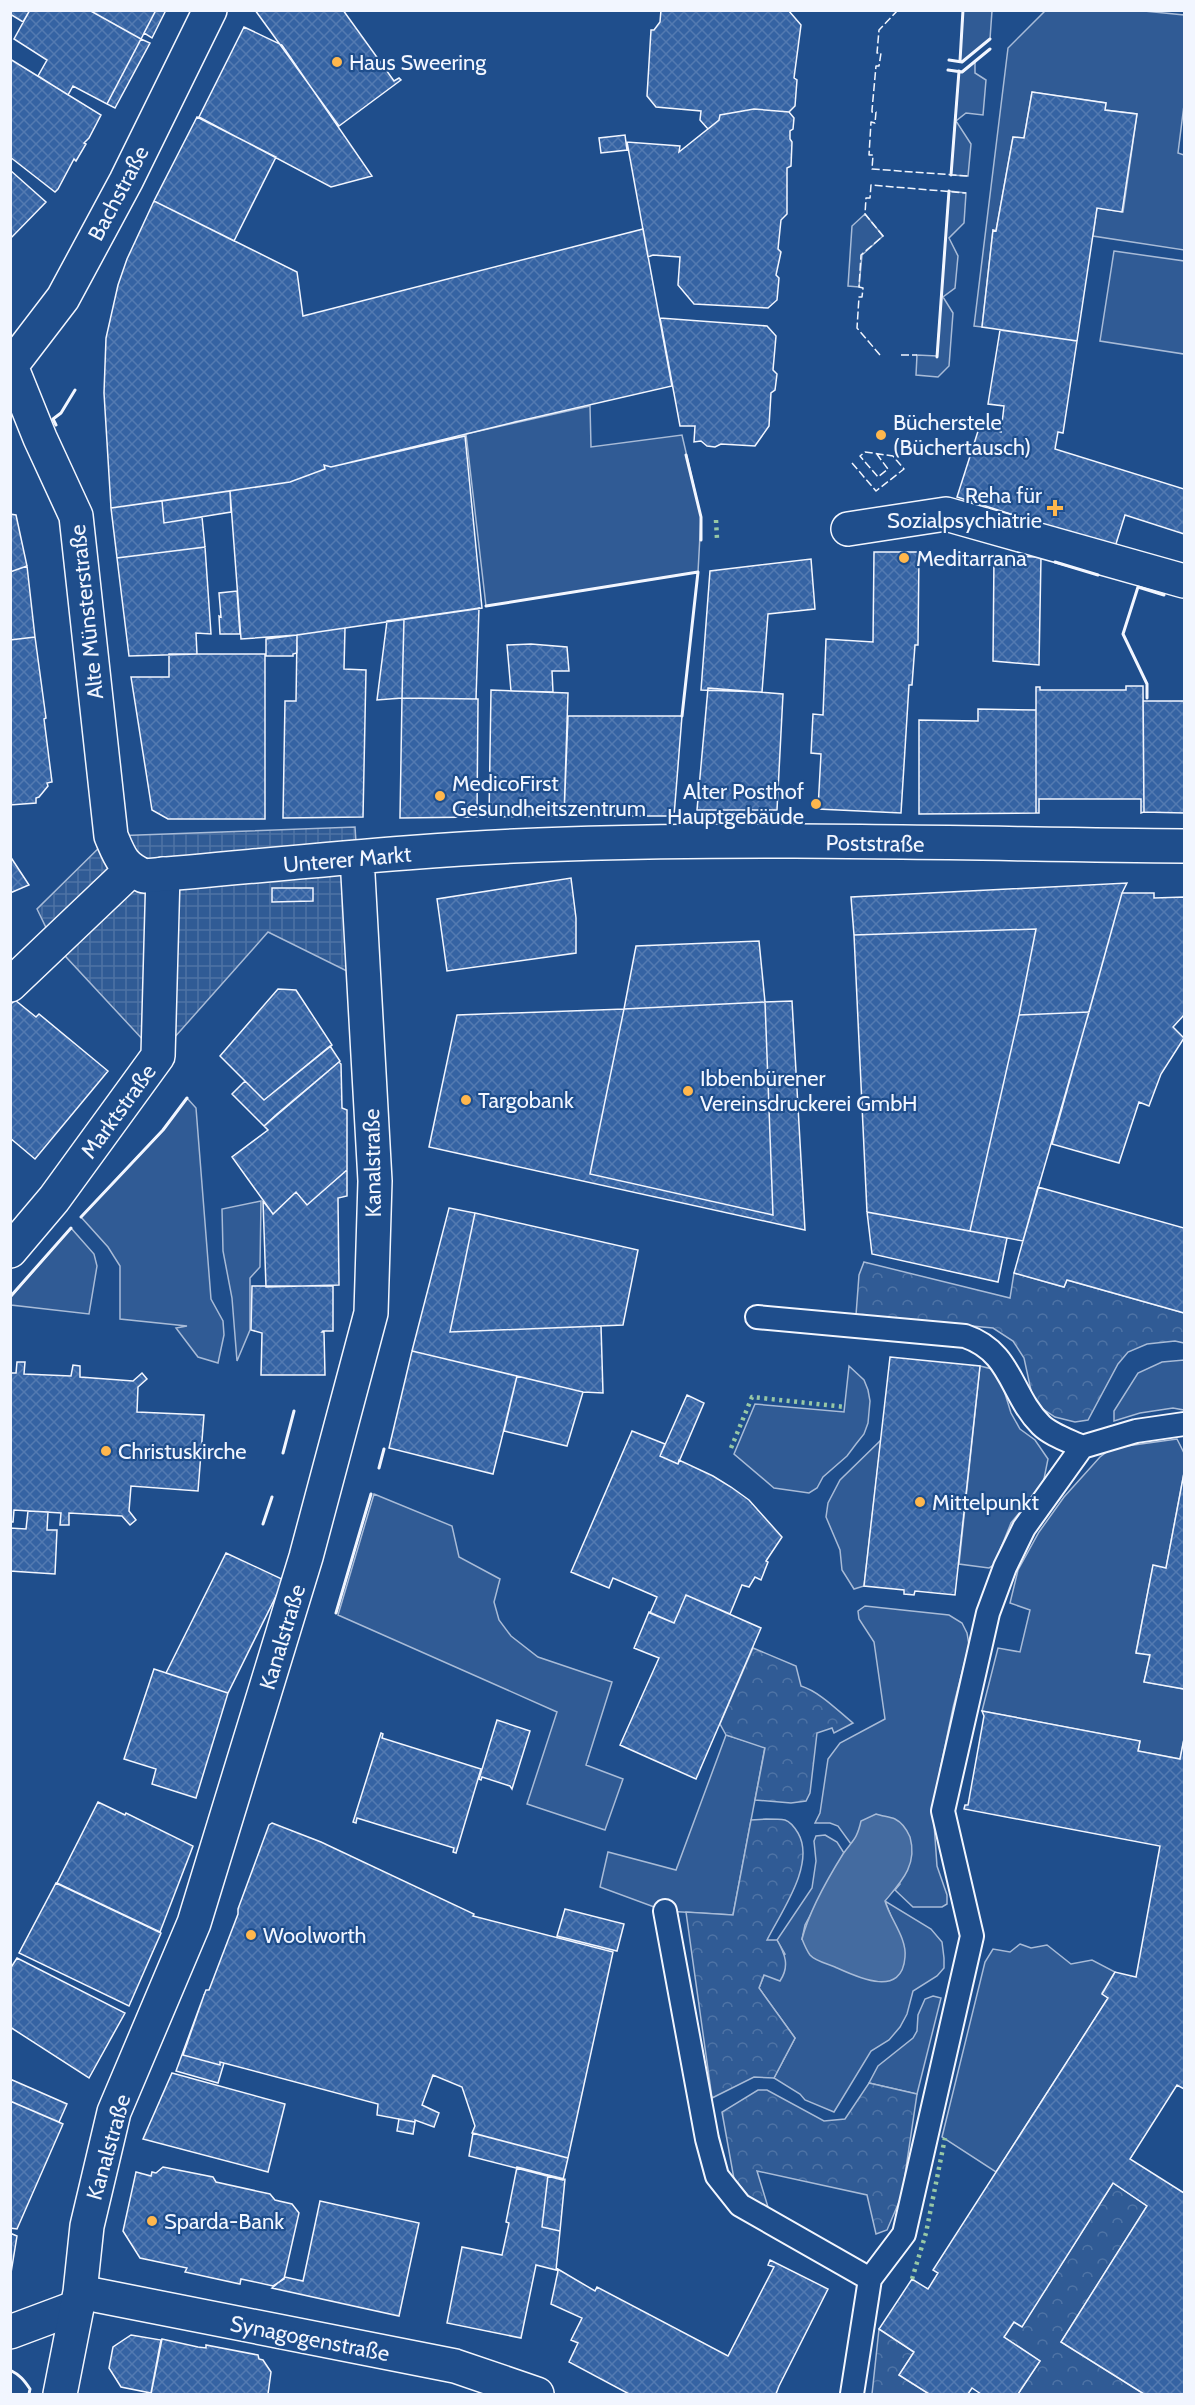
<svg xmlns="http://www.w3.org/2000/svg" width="1195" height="2405" font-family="Cabin,sans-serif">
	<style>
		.built { fill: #305b95; stroke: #a8bbd7; stroke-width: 1.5 }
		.forest { fill: url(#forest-crowns); stroke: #a8bbd7; stroke-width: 1.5 }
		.plaza { fill: url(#plaza-grid); stroke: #a8bbd7; stroke-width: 1.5 }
		.water { fill: #446ba0; stroke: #a8bbd7; stroke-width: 1.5 }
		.building { fill: url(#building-cross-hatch); stroke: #f2f6ff; stroke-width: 1.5 }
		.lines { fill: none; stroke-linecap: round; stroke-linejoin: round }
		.service-casing { stroke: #f2f6ff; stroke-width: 26 }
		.pedestrian-casing { stroke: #f2f6ff; stroke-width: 36 }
		.minor-casing { stroke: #f2f6ff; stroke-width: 36 }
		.service { stroke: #1f4e8c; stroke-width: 22 }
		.pedestrian { stroke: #1f4e8c; stroke-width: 33 }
		.minor { stroke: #1f4e8c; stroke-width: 33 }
		.hedge { stroke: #97c8a6; stroke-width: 4.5; stroke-dasharray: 3 4.5; stroke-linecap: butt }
		.fence { stroke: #f2f6ff; stroke-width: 1.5; stroke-dasharray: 8 3; stroke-linecap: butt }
		.wall { stroke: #f2f6ff; stroke-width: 3 }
		.poi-dot { fill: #ffb74d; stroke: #1f4e8c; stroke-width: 2 }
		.labels { text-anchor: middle; stroke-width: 4.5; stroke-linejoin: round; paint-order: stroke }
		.poi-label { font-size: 22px; fill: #f2f6ff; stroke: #1f4e8c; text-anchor: start }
		.street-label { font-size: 22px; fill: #f2f6ff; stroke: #1f4e8c }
	</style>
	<defs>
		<pattern id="forest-crowns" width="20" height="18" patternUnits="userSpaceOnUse" patternTransform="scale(1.5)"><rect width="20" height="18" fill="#305b95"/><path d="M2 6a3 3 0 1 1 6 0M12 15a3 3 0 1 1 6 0" fill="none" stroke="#4e73a5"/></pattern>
		<pattern id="plaza-grid" width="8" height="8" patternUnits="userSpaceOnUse" patternTransform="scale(1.5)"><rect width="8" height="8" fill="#305b95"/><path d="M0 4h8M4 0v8" fill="none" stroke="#4e73a5"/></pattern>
		<pattern id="building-cross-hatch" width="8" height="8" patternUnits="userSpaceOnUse" patternTransform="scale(1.5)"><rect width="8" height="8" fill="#3563a3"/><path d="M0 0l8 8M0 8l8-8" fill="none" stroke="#537ab1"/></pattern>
	</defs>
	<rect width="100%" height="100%" fill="#1f4e8c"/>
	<!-- built -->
	<path class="built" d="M1134,10L1184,15V105L1178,153L1184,155V250L1093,236L1097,208L1123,212L1137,114L1105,110L1106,103L1032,92L1024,138L1013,137L996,231L993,230L982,327L974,326L1008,48L1045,11Z
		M963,11H992L990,39L962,62L960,61Z
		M975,62V73L986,80L983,115L966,113L956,121L971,144L968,176L951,175L959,71L963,72Z
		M949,191L966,193L964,223L949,238L958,256L955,288L943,297L953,313L949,366L938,377L916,375L917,355L937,356Z
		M865,214L883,236L862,255L859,287L848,286L852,226Z
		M1114,251L1184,261V354L1100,341Z
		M590,406L591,447L682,435L701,517L698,572L486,606L466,434Z
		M187,1098L196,1108L211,1299L223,1321L224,1335L218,1363L198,1357L176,1328L187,1326L120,1319V1266L108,1247L81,1217L163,1130Z
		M261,1201L260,1267L250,1278V1330L237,1361L232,1298L223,1251L222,1209Z
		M71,1228L94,1254L97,1266L89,1314L11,1305V1297Z
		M1184,1360V1410L1173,1408L1140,1413L1114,1421V1411L1138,1373L1162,1362Z
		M849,1366L864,1380L868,1390L870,1401L868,1423L864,1434L856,1444L847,1456L823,1477L817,1488L809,1493L774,1488L734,1454L755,1404L844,1412Z
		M980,1366L992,1369L999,1374L1011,1413L1020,1429L1035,1440L1048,1459L1043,1484L1011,1523L994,1565L989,1568L959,1564Z
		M1177,1439L1184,1453V1473L1166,1568L1153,1566L1136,1652L1150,1655L1144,1682L1184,1689V1739L1180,1759L1138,1751L1140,1741L982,1711L998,1648L1020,1652L1030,1610L1010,1603L1018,1570L1039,1532L1064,1497L1100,1457L1112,1448Z
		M881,1440L864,1586L854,1589L842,1570L840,1550L826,1517L828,1503L840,1480Z
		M374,1494L452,1526L459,1557L500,1579L494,1602L499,1620L511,1636L538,1657L612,1682L586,1765L623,1779L605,1830L527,1804L557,1712L338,1615Z
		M865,1606L949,1615L962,1623L967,1633L969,1645L953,1708L940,1770L934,1823L937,1866L947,1895V1904L942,1907H913L895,1890L900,1884L858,1835L851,1844L838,1826L830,1823H815L820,1813L828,1759L840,1743L885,1719L874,1642L859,1619L858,1611Z
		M726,1735L765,1747L733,1915L665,1911L600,1887L608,1852L676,1870Z
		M825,1835L837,1842L844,1853L805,1925L802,1939L894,1924L885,1901L931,1929L942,1942L944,1958V1968L937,1976L913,1991L907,2014L900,2027L889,2040L871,2051L834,2112L805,2100L800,2094L774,2078L795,2038L759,1988L764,1975L785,1954L777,1940L812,1888L816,1861L814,1841L816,1836Z
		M1020,1944L1031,1948L1047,1945L1071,1964L1092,1960L1115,1972L1102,1993L1108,1998L996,2172L942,2137L985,1962L993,1949L1010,1952Z
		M933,1996L941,1998L917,2094L869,2083L878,2066L913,2038L917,2031L918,2015L925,1999Z"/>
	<!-- forest -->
	<path class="forest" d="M864,1262L1010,1298L1014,1273L1064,1287L1067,1280L1184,1313V1343L1175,1341L1147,1344L1128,1352L1118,1364L1088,1420L1075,1422L1055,1417L1040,1407L1032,1395L1024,1358L1013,1341L993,1328L856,1315L859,1275Z
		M753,1648L796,1666L801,1686C820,1692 837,1710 853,1723L834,1733L832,1728L817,1733L810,1793L806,1801L791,1803L755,1800L765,1748L726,1735L720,1724Z
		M766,1819C772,1819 780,1819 785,1820C791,1822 795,1828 798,1833C816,1864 781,1912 767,1940H777C785,1954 790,1966 780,1981L764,1975L759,1988L795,2038L774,2078L754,2077L712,2098L686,1912L733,1915L751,1820Z
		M869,2083L917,2094L902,2195L887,2230L876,2234L867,2195L757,2171L768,2207L751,2199L734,2179L722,2112L758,2090H767L824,2121L845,2119Z
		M1113,2183L1147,2206L1061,2342L1144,2394H1018L1040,2361L1004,2337L1014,2322L1022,2326Z
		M879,2329L914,2352L899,2375L929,2394H872Z"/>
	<!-- plaza -->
	<path class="plaza" d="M355,827L365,980L268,932L158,1056L54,944L37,909L111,836Z"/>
	<!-- water -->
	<path class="water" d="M876,1814C882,1816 890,1817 895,1819C903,1823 907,1830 910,1837C918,1865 901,1882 885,1901C890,1919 907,1938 905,1957C902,1999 857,1977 835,1967C828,1964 815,1961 810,1955C807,1951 804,1944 802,1939C809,1912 828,1878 843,1854C853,1840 857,1839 861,1821Z"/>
	<!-- building -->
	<path class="building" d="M10,10H30L23,22L10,14Z
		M30,10H89L141,39L107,104L73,86L68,95L38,76L47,60L14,39Z
		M89,10H156L141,39Z
		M156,10H166L152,38L144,33Z
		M255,10H343L394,81L399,78L401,80L339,126Z
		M661,10L789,11L801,25L794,78L797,80L795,106L789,112L754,109L720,115L719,120L708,129L700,120L701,111L656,107L647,96L651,30H654L660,22Z
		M244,27L282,45L372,176L331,187L199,117Z
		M141,39L150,43L115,108L107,104Z
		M10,59L101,115L89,138L84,143L86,144L76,161L74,159L58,189L55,192L10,157Z
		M1032,92L1106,103L1105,110L1137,114L1122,212L1097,208L1077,341L982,327L993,230L996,231L1013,137L1024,138Z
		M754,109L789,112L794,118L793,129L790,131V139L792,142L791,166L787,168V214L781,220L778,249L781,252L776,275L779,278L777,300L768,308L694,304L678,285L680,257L653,255L648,257L627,142L680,146L679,152L719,120L720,115Z
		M197,117L276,157L234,241L154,201Z
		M625,135L627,150L601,153L599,138Z
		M10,170L46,202L10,239Z
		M154,201L297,272L303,316L643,229L672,386L515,422L331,467L324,465L325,469L290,482L111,508L104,393L106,338L118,285L127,259Z
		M660,318L767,326L776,336L773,370L777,374L775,390L771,393L769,426L755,446L721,444L715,447L707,446L701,441L694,442L695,426H680Z
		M1000,330L1077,341L1063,433L1058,432L1055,449L1184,489V534L1125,515L1115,547L957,497L980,425L1001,432L1004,406L988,404Z
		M465,436L482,608L297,635L241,639L230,491L290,482L325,469L324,465L331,467Z
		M230,491L231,512L164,523L162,501Z
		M162,501L164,523L202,517L205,547L117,558L111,508Z
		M10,514L16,515L27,566L10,572Z
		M205,547L211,634L196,633L197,654L129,656L117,558Z
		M874,552H919L918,645H915L912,685H909L901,813L818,809L821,754L811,753L813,714L823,715L826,639L873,642Z
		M994,556L1041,557L1039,665L993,661Z
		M811,559L815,609L768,614L762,692L701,690L710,571Z
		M27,566L35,637L10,640V572Z
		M237,591L240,634H220L219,616L221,617L219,593Z
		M479,608L476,699L402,698L404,619Z
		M404,619L402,698L377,700L387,621Z
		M345,628L344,669L366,670L363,817L283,818L285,701H296L297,635Z
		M297,635V653L293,654V656H266V639Z
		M35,637L46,718L44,719L52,782L47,783L48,786L39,797L36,798V803L10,805V640Z
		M531,644L567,647L569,671H552L553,692L511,691L507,645Z
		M169,654H265V819H168L152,810L131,677H169Z
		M1126,686H1143L1144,812L1141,813V799H1039V813H1036V687H1040V690H1126Z
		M708,688L783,694L777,810H697Z
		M491,690L568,693L564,816L489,817Z
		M402,698L478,699L477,817L400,818Z
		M1143,701H1184V813L1144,812Z
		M978,709L1036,710V813L919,814V720L978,721Z
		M568,716H682L674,816H564Z
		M10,856L29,885L10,893Z
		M571,878L576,918V953L447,971L437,899Z
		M1127,883L1122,893L1089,1012L1019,1015L1036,929L854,935L851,897Z
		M272,888H313V901L272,902Z
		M1122,893H1154V898L1184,897V1015L1173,1027L1184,1038L1161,1074L1149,1106L1139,1102L1119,1163L1052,1144Z
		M1036,929L1019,1015L970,1231L867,1212L854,935Z
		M759,941L765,1002L624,1009L636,946Z
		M278,989L296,990L332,1045L264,1100L220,1056Z
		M15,1000L36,1017L39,1014L108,1071L35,1159L10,1138V1005Z
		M792,1001L805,1230L429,1147L457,1015L624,1009L590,1174L773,1215L765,1002Z
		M765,1002L773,1215L590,1174L624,1009Z
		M1089,1012L1023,1241L970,1231L1019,1015Z
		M330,1046L340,1061L264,1126L232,1094L245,1081L264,1100Z
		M339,1062L341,1064L342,1108L347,1110V1170L307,1205L296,1192L273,1214L232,1157L268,1130L264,1126L277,1114Z
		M347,1170V1196L338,1198L339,1285L266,1287L263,1201L273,1214L296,1192L307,1205Z
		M1038,1187L1184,1228V1313L1067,1280L1064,1287L1014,1273Z
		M449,1208L475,1213L450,1332L601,1326L603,1393L583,1392L412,1351Z
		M867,1212L1007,1238L998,1282L872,1254Z
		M475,1213L638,1250L623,1325L450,1332Z
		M252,1286H333V1331H323L322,1332H324L325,1375H261L262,1333L251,1330Z
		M412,1351L517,1376L493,1474L389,1448Z
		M890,1357L980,1366L955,1595L915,1591L914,1595L904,1594V1590L864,1586Z
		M17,1362H25L24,1374L71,1376L73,1365L80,1366V1377L133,1381L142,1373L147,1379L138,1387L137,1412L204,1415L198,1491L131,1486L129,1511L136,1520L130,1525L122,1516L69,1513V1525H60L61,1513L14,1510L13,1522H10V1373H16Z
		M517,1376L583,1392L567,1446L504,1431Z
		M687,1395L704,1403L678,1464L660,1456Z
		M632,1431L665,1444L660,1456L678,1464L679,1460L713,1476L731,1487L749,1500L782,1537L766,1561L768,1562L761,1580L755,1577L749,1587L742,1585L730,1614L686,1595L674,1623L650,1613L657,1597L613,1578L609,1588L571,1572Z
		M1184,1473V1689L1144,1682L1150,1655L1136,1653L1153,1565L1166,1568Z
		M28,1511L48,1512L47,1530H57L55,1574L10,1571V1528L26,1529Z
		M226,1553L284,1580L228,1693L166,1673Z
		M686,1595L761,1628L696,1779L620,1745L659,1658L634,1648L649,1612L674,1623Z
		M154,1669L228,1693L196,1798L152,1784L156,1769L124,1759Z
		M982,1711L1140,1741L1138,1751L1180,1759L1184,1739V2089L1177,2085L1130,2159L1184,2193V2394H1144L1061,2342L1147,2206L1113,2183L1022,2327L1014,2322L1004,2337L1040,2361L1018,2394H981L972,2388L968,2394H929L899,2375L914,2352L879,2329L912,2279L928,2289L938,2273L933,2270L1108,1998L1102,1994L1115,1972L1136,1977L1160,1846L964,1809L965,1805H968L984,1716Z
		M497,1720L530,1731L512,1789L510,1786L482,1777L481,1780L479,1779Z
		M381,1733L383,1734L382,1738L481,1769L456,1853L453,1852L454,1848L357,1818L356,1823L353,1822Z
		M98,1802L125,1815L126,1813L193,1846L160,1932L57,1883Z
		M272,1823L321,1842L474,1914L473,1916L613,1952L568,2158L472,2133L475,2126L462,2087L433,2075L422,2105L439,2113L434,2127L415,2120V2122L377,2115L378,2104L220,2062V2065L183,2055L204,1995L206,1990H209L238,1914V1909L269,1825Z
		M56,1883L161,1933L129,2006L19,1953Z
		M565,1909L624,1924L617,1951L557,1936Z
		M17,1958L125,2013L89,2078L10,2027V1969Z
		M204,1995L183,2055L220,2065V2062L224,2063L218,2083L176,2071Z
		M172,2073L285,2104L268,2172L143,2139Z
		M10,2079L67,2104L59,2122L10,2101Z
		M10,2101L63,2124L17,2229L10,2228Z
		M399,2119L415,2122L413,2134L397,2131Z
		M473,2133L568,2158L563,2180L469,2156Z
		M163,2167L213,2177L216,2182L270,2194L275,2200L292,2204L299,2213L284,2279L273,2286L241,2279L240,2284L185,2272L187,2268L140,2258L123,2231L136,2172L151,2176L152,2172L156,2173Z
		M517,2167L548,2175L542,2227L560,2231L556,2270L536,2265L521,2338L447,2323L462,2247L502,2255L509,2223L506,2222Z
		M548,2175L565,2179L560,2231L542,2227Z
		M320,2201L419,2223L399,2316L272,2288L285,2277L303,2281Z
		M10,2233L17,2236L10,2279Z
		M770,2260L828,2289L779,2386L776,2394H629L569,2362L578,2343L571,2340L582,2318L551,2304L558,2271L556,2268L595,2291L597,2287L728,2356L774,2267L768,2265Z
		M131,2335L161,2340L151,2393L121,2387L109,2368L113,2347Z
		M162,2339L198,2347L206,2348V2345L258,2355L259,2359L263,2360L271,2372L268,2394H151Z"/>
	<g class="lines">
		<defs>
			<path id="service" d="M757,1317L965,1336C1012,1352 1010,1394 1041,1425C1051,1435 1070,1441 1082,1447L1136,1431L1184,1424
				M665,1911L707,2139L717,2176L740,2205L870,2279
				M852,2394L870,2279L904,2234L972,1936L943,1811L988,1613L1005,1567L1024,1528L1082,1447"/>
			<path id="pedestrian" d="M10,1251L54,1199L158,1056L163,874
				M10,2332L77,2307"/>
			<path id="minor" d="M11,366L40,438L76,516L111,836C120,857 122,866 144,876C285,864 425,848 567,844C772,837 979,844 1184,846
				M11,366L63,298L126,181L210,10
				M848,529L946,514L1184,581
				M10,985L131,870
				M80,2292L455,2366L537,2394
				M60,2394L80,2292L87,2226L114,2112L194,1923L306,1557L371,1313L375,1181L357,857"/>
		</defs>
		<!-- service casing -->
		<use href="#service" class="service-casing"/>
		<!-- pedestrian casing -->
		<use href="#pedestrian" class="pedestrian-casing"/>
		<!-- minor casing -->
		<use href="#minor" class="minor-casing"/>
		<!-- service -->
		<use href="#service" class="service"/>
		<!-- pedestrian -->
		<use href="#pedestrian" class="pedestrian"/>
		<!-- minor -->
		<use href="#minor" class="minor"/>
		<!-- hedge -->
		<path class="hedge" d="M716,520L717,539
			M731,1448L752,1397L845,1407
			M912,2279L926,2233L945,2138"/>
		<!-- fence -->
		<path class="fence" d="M898,10L879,30L877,53H881L879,66H876L872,110V112H876L875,123L871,122L869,155H873L872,169L968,176
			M960,61L963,10
			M951,175L959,71
			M880,355L857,328L859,297H862L863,288L859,287L861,255L883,236L865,214L866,198H870L871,185L966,193
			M901,355H917
			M937,357L949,191
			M852,463L876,491L904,469L893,456L865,452L860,456L878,477L888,469L876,453"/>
		<!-- wall -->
		<path class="wall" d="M949,60L962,62L990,39
			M960,61L963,10
			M948,70L962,72L990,49
			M951,175L959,71
			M937,357L949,191
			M56,425L53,419L61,413L75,390
			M686,455L701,517V540
			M959,556H994
			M1055,562L1098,575
			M486,606L698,572L682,716
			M1147,698V684L1123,634L1138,587L1164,595
			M81,1217L163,1130L187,1098
			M10,1297L71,1228
			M283,1453L294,1411
			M379,1468L384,1449
			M263,1524L272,1497
			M336,1613L371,1494
			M10,2370C20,2375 24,2380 30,2389L29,2394"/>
	</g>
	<!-- markers -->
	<g class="poi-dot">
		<circle cx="337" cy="62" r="6"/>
		<circle cx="881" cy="435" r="6"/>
		<path d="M1052 499h6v6h6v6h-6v6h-6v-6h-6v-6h6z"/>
		<circle cx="904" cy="558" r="6"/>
		<circle cx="440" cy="796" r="6"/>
		<circle cx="816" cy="804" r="6"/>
		<circle cx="688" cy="1091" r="6"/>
		<circle cx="466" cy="1100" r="6"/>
		<circle cx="106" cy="1451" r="6"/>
		<circle cx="920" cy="1502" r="6"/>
		<circle cx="251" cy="1935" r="6"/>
		<circle cx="152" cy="2221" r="6"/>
	</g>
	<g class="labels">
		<!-- poi labels -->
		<g class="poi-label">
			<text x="349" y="70">Haus Sweering</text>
			<text x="893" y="430">Bücherstele<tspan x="893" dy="25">(Büchertausch)</tspan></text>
			<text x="1042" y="503" text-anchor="end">Reha für<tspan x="1042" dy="25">Sozialpsychiatrie</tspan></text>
			<text x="916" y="566">Meditarrana</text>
			<text x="452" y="791">MedicoFirst<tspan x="452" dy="25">Gesundheitszentrum</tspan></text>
			<text x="804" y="799" text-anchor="end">Alter Posthof<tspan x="804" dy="25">Hauptgebäude</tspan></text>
			<text x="700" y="1086">Ibbenbürener<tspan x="700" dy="25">Vereinsdruckerei GmbH</tspan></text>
			<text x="478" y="1108">Targobank</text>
			<text x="118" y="1459">Christuskirche</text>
			<text x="932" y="1510">Mittelpunkt</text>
			<text x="263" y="1943">Woolworth</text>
			<text x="164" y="2229">Sparda-Bank</text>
		</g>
		<!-- street labels -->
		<g class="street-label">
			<text transform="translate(118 193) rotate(-62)" y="8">Bachstraße</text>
			<text transform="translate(86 612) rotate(-96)" y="8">Alte Münsterstraße</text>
			<text transform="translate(875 843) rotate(1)" y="8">Poststraße</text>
			<text transform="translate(347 859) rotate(-5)" y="8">Unterer Markt</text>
			<text transform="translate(118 1111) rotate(-54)" y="8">Marktstraße</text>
			<text transform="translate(372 1163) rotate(-91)" y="8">Kanalstraße</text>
			<text transform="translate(282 1637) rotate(-73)" y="8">Kanalstraße</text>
			<text transform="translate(108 2147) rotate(-74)" y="8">Kanalstraße</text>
			<text transform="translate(310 2338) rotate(11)" y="8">Synagogenstraße</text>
		</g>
	</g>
	<!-- border -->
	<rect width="1195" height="2405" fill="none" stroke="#f2f6ff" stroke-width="24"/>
</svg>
